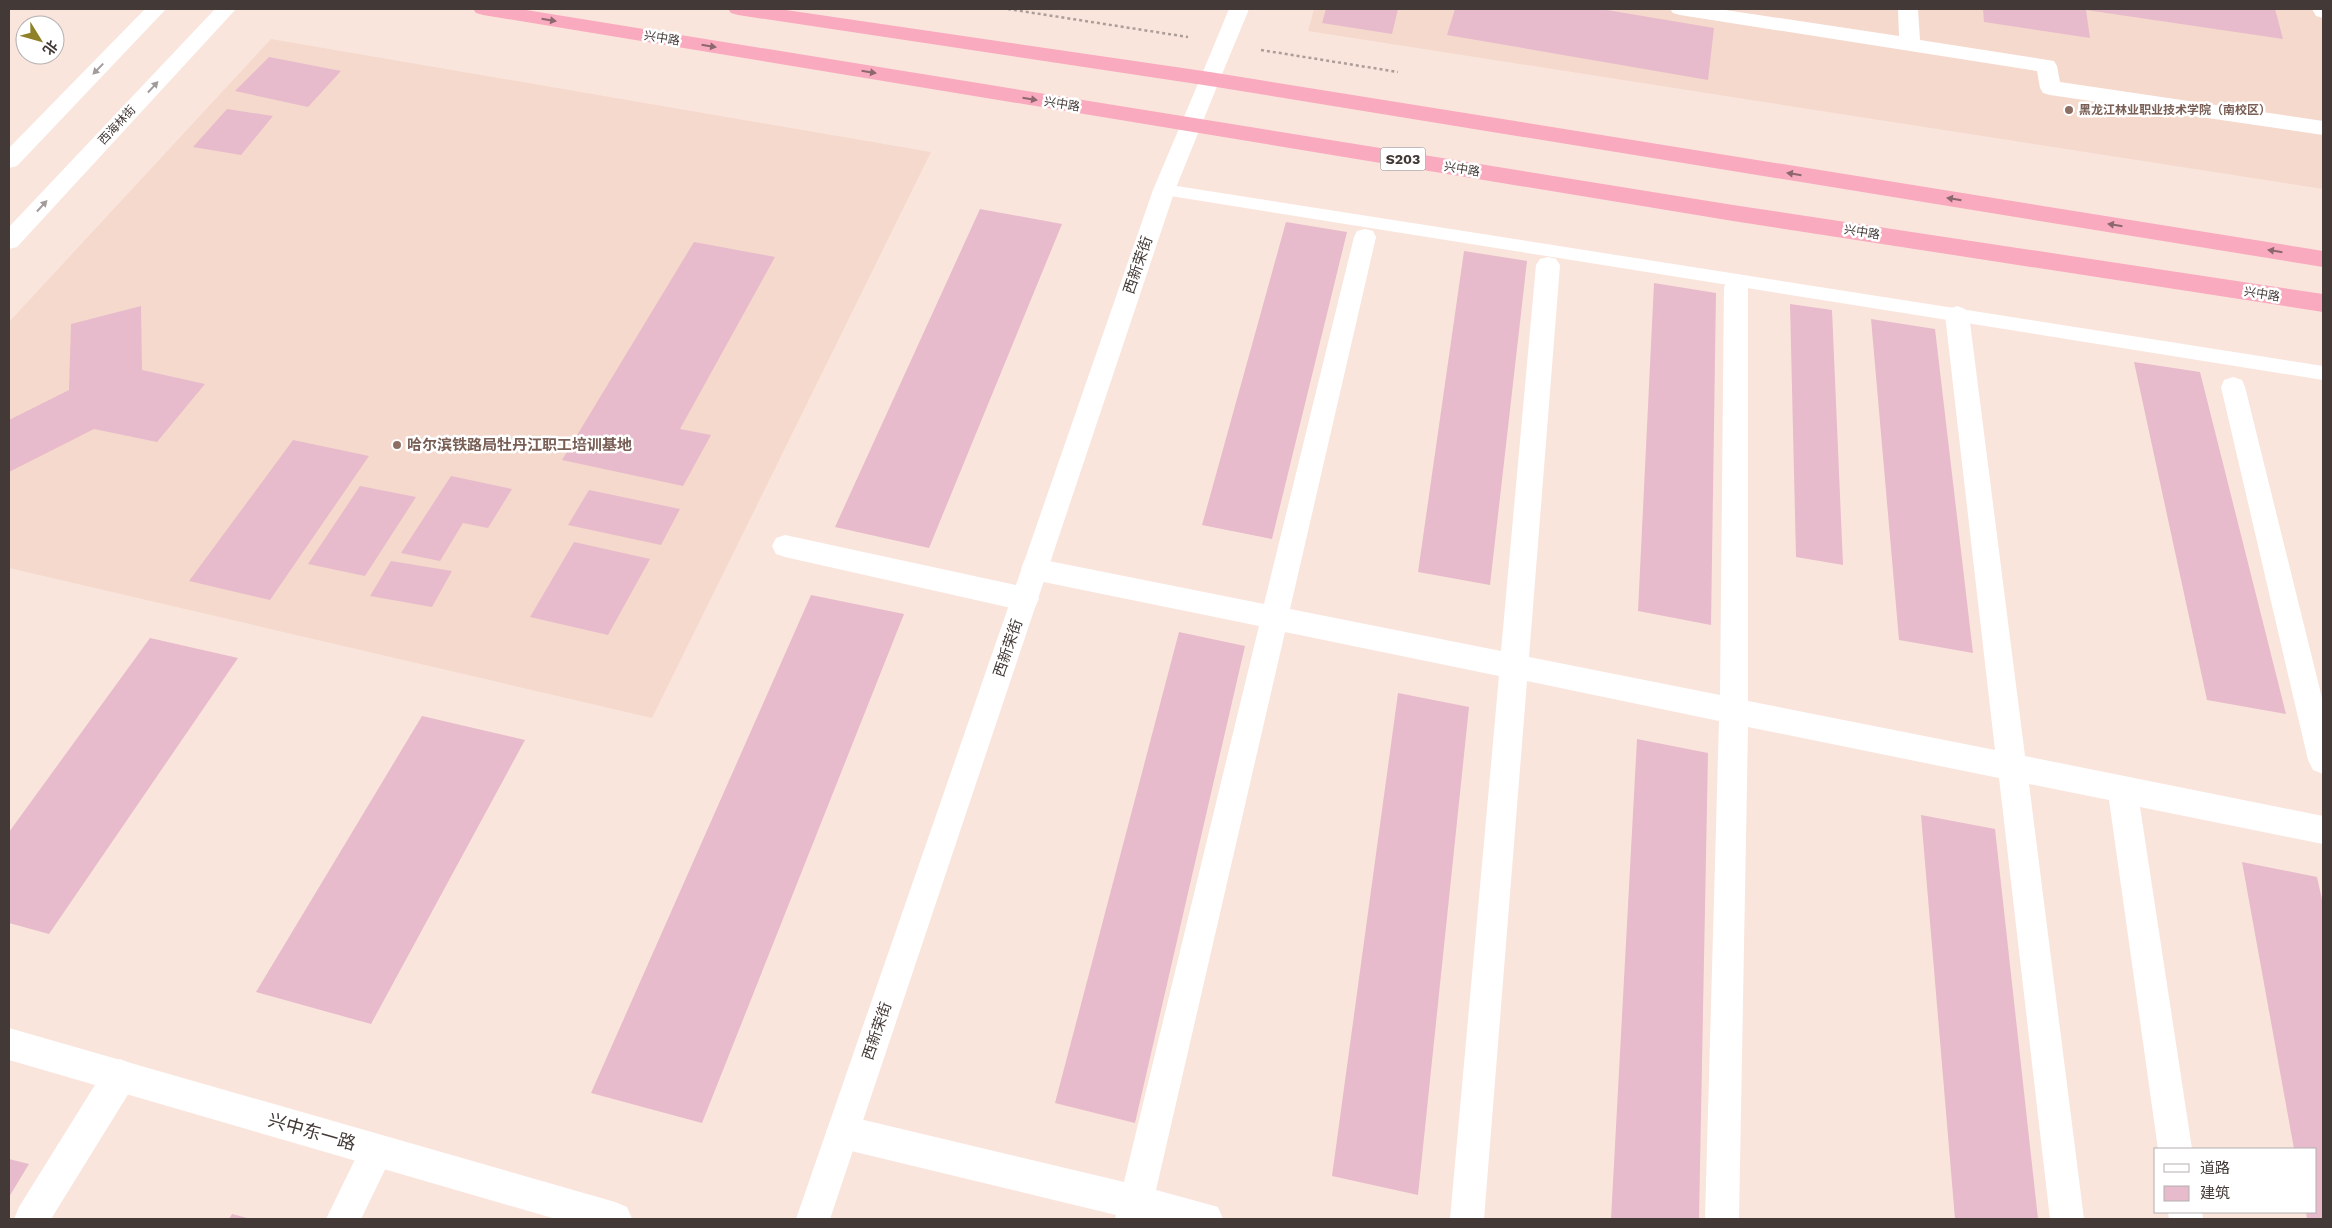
<svg xmlns="http://www.w3.org/2000/svg" width="2332" height="1228" font-family="'Work Sans','Noto Sans SC',sans-serif">
	<style>
		.built { fill: #f5d9cd }
		.building { fill: #e7bbcb }
		.lines { fill: none; stroke-linecap: round; stroke-linejoin: round }
		.path { stroke: #ad9d97; stroke-width: 2.5; stroke-dasharray: 3 3; stroke-linecap: butt }
		.lane { fill: #fff; fill-rule: evenodd }
		.street { fill: #fff; fill-rule: evenodd }
		.secondary { fill: #fff; fill-rule: evenodd }
		.highway { fill: #f9aabe; fill-rule: evenodd }
		.oneway { fill: #8c676d }
		.oneway2 { fill: #a19c9b }
		.education-dot { fill: #8d6e63; stroke: #fff; stroke-width: 2 }
		.labels { text-anchor: middle; stroke-width: 5; stroke-linejoin: round; paint-order: stroke }
		.far-street-label { font-size: 12px; fill: #433a37; stroke: #fff }
		.far-education-label { font-size: 12px; font-weight: bold; fill: #785e54; stroke: #fff; text-anchor: start }
		.shield { fill: #fff; stroke: #7b7573; stroke-width: 1 }
		.shield-label { font-size: 14px; font-weight: bold; fill: #433a37 }
		.street-label { font-size: 15px; fill: #433a37; stroke: #fff }
		.education-label { font-size: 15px; font-weight: bold; fill: #785e54; stroke: #fff; text-anchor: start }
		.near-street-label { font-size: 18px; fill: #433a37; stroke: #fff }
	</style>
	<rect width="100%" height="100%" fill="#fae5dd"/>
	<!-- built -->
	<path class="built" d="M1314,9H2323V189L1308,31Z
		M271,39L931,152L652,718L9,568V322Z"/>
	<!-- building -->
	<path class="building" d="M1326,9H1398L1392,34L1322,23Z
		M1455,9H1601L1714,28L1708,80L1447,35Z
		M1983,9H2275L2283,39L2086,10L2090,38L1984,22Z
		M269,57L341,71L308,107L235,91Z
		M227,109L273,116L241,155L193,147Z
		M980,209L1062,224L929,548L835,527Z
		M1286,222L1347,232L1272,539L1202,525Z
		M694,242L775,257L680,429L711,435L683,486L562,460Z
		M1464,251L1527,261L1490,585L1418,572Z
		M1654,283L1716,293L1711,625L1638,611Z
		M1790,304L1832,310L1843,565L1796,557Z
		M141,306L142,370L205,384L157,442L94,429L9,472V420L69,390L71,324Z
		M1871,319L1935,329L1973,653L1899,640Z
		M2134,362L2200,372L2286,714L2207,700Z
		M293,440L369,456L270,600L189,581Z
		M451,476L512,489L488,528L463,523L440,561L401,553Z
		M360,486L416,497L365,576L308,564Z
		M589,490L680,509L661,545L568,525Z
		M574,542L650,559L608,635L530,617Z
		M391,561L452,571L432,607L370,596Z
		M811,595L904,614L702,1123L591,1093Z
		M1179,632L1245,646L1135,1123L1055,1103Z
		M150,638L238,658L49,934L9,923V832Z
		M1398,693L1469,707L1418,1195L1332,1176Z
		M422,716L525,740L371,1024L256,992Z
		M1637,739L1708,753L1699,1219H1611Z
		M1921,815L1995,829L2038,1219H1955Z
		M2242,862L2317,877L2323,904V1219H2307L2306,1212H2316V1149H2294Z
		M9,1159L29,1164L9,1197Z
		M232,1214L251,1219H229Z"/>
	<g class="lines">
		<!-- path -->
		<path class="path" d="M1008,9L1188,37
			M1261,50L1398,72"/>
		<!-- lane -->
		<path class="lane" d="M1164,184L2323,366V380L1158,194L1155,190L1158,186Z"/>
		<!-- street -->
		<path class="street" d="M1229,9H1249L1220,79L1217,84L1210,86L1203,84L1200,79Z
			M1670,9H1719L1899,36L1898,9H1918L1920,40L2054,61L2057,66L2060,82L2323,121V135L2050,95L2043,93L2040,88L2037,71L1680,15L1673,13Z
			M2312,9H2323V18L2316,16Z
			M1365,229L1373,231L1376,237L1290,609L1501,651L1536,265L1540,259L1548,257L1556,259L1560,265L1529,657L1720,695L1724,287L1728,281L1736,278L1744,281L1748,287V701L1995,750L1945,315L1949,309L1957,306L1965,309L1969,315L2025,756L2323,816V844L2140,807L2192,1149H2158L2109,800L2029,784L2084,1219H2050L1999,778L1748,727L1739,1219H1705L1719,721L1527,681L1484,1219H1450L1499,676L1285,632L1156,1190L1218,1207L1223,1219H1115L1116,1215L843,1149L831,1144L826,1132L831,1120L843,1115L1124,1182L1259,626L1034,580L1024,577L1021,569L1024,561L1034,558L1264,604L1354,237L1357,231Z
			M2233,377L2242,380L2245,387L2323,702V774L2313,770L2308,760L2221,387L2224,380Z
			M785,535L1025,587L1035,591L1039,599L1035,607L1025,611L785,557L776,554L772,546L776,538Z
			M120,1059L132,1064L137,1076L132,1088L51,1219H14L19,1207L108,1064Z
			M377,1134L389,1139L394,1151L361,1219H326L365,1139Z
			M2168,1212H2202L2203,1219H2169Z"/>
		<!-- secondary -->
		<path class="secondary" d="M145,9H166L17,166L9,168V148Z
			M215,9H236L17,247L9,249V227Z
			M1210,72L1217,74L1220,79L1175,190L830,1219H796L1153,190L1200,79L1203,74Z
			M9,1028L615,1202L627,1207L632,1219H556L9,1060Z"/>
		<!-- highway -->
		<path class="highway" d="M473,9H520L1733,205L2323,294V312L1733,221L483,15L476,13Z
			M728,9H779L1210,72L2323,251V267L1210,86L738,15L731,13Z"/>
	</g>
	<!-- one-way arrows -->
	<defs><path id="oneway-solid" d="M-6-.8H1V-3.2L6.5 0L1 3.2V.8H-6Z" transform="scale(1.25)"/></defs>
	<g class="oneway">
		<use href="#oneway-solid" transform="translate(549 20) rotate(9)"/>
		<use href="#oneway-solid" transform="translate(709 46) rotate(9)"/>
		<use href="#oneway-solid" transform="translate(869 72) rotate(9)"/>
		<use href="#oneway-solid" transform="translate(1030 99) rotate(9)"/>
		<use href="#oneway-solid" transform="translate(1794 174) rotate(-171)"/>
		<use href="#oneway-solid" transform="translate(1954 199) rotate(-171)"/>
		<use href="#oneway-solid" transform="translate(2115 225) rotate(-171)"/>
		<use href="#oneway-solid" transform="translate(2275 251) rotate(-171)"/>
	</g>
	<g class="oneway2">
		<use href="#oneway-solid" transform="translate(98 69) rotate(134)"/>
		<use href="#oneway-solid" transform="translate(153 87) rotate(-47)"/>
		<use href="#oneway-solid" transform="translate(42 206) rotate(-47)"/>
	</g>
	<!-- markers -->
	<g class="education-dot">
		<circle cx="2069" cy="110" r="5"/>
		<circle cx="397" cy="445" r="5"/>
	</g>
	<g class="labels">
		<!-- far-street labels -->
		<g class="far-street-label">
			<text transform="translate(662 38) rotate(9)" y="4">兴中路</text>
			<text transform="translate(1062 104) rotate(9)" y="4">兴中路</text>
			<text transform="translate(117 125) rotate(-47)" y="4">西海林街</text>
			<text transform="translate(1462 169) rotate(9)" y="4">兴中路</text>
			<text transform="translate(1862 232) rotate(9)" y="4">兴中路</text>
			<text transform="translate(2262 294) rotate(9)" y="4">兴中路</text>
		</g>
		<!-- far-education labels -->
		<g class="far-education-label">
			<text x="2079" y="114">黑龙江林业职业技术学院（南校区）</text>
		</g>
		<!-- shield labels -->
		<rect class="shield" x="1380.5" y="147.5" width="45" height="23" rx="4"/>
		<g class="shield-label">
			<text x="1403" y="164">S203</text>
		</g>
		<!-- street labels -->
		<g class="street-label">
			<text transform="translate(1138 265) rotate(-71)" y="5">西新荣街</text>
			<text transform="translate(1008 648) rotate(-71)" y="5">西新荣街</text>
			<text transform="translate(877 1031) rotate(-71)" y="5">西新荣街</text>
		</g>
		<!-- education labels -->
		<g class="education-label">
			<text x="407" y="450">哈尔滨铁路局牡丹江职工培训基地</text>
		</g>
		<!-- near-street labels -->
		<g class="near-street-label">
			<text transform="translate(312 1132) rotate(16)" y="6">兴中东一路</text>
		</g>
	</g>
	<!-- border -->
	<rect width="2332" height="1228" fill="none" stroke="#433a37" stroke-width="20"/>
	<!-- legend -->
	<rect x="2154" y="1148" width="162" height="65" fill="#ffffff" stroke="#b4b0af"/>
	<rect x="2164" y="1164" width="25" height="8" fill="#ffffff" stroke="#b4b0af"/>
	<text x="2200" y="1173" font-size="15" fill="#433a37">道路</text>
	<rect x="2164" y="1186" width="25" height="15" fill="#e7bbcb" stroke="#b4b0af"/>
	<text x="2200" y="1198" font-size="15" fill="#433a37">建筑</text>
	<!-- north arrow -->
	<g transform="translate(40 40) rotate(127)"><circle r="24" fill="#ffffff" stroke="#b4b0af"/>
	<path d="M0-4L9 19L0 12L-9 19Z" fill="#8e8128"/>
	<text y="-8" font-size="14" font-weight="bold" text-anchor="middle" fill="#433a37">北</text>
	</g>
</svg>
